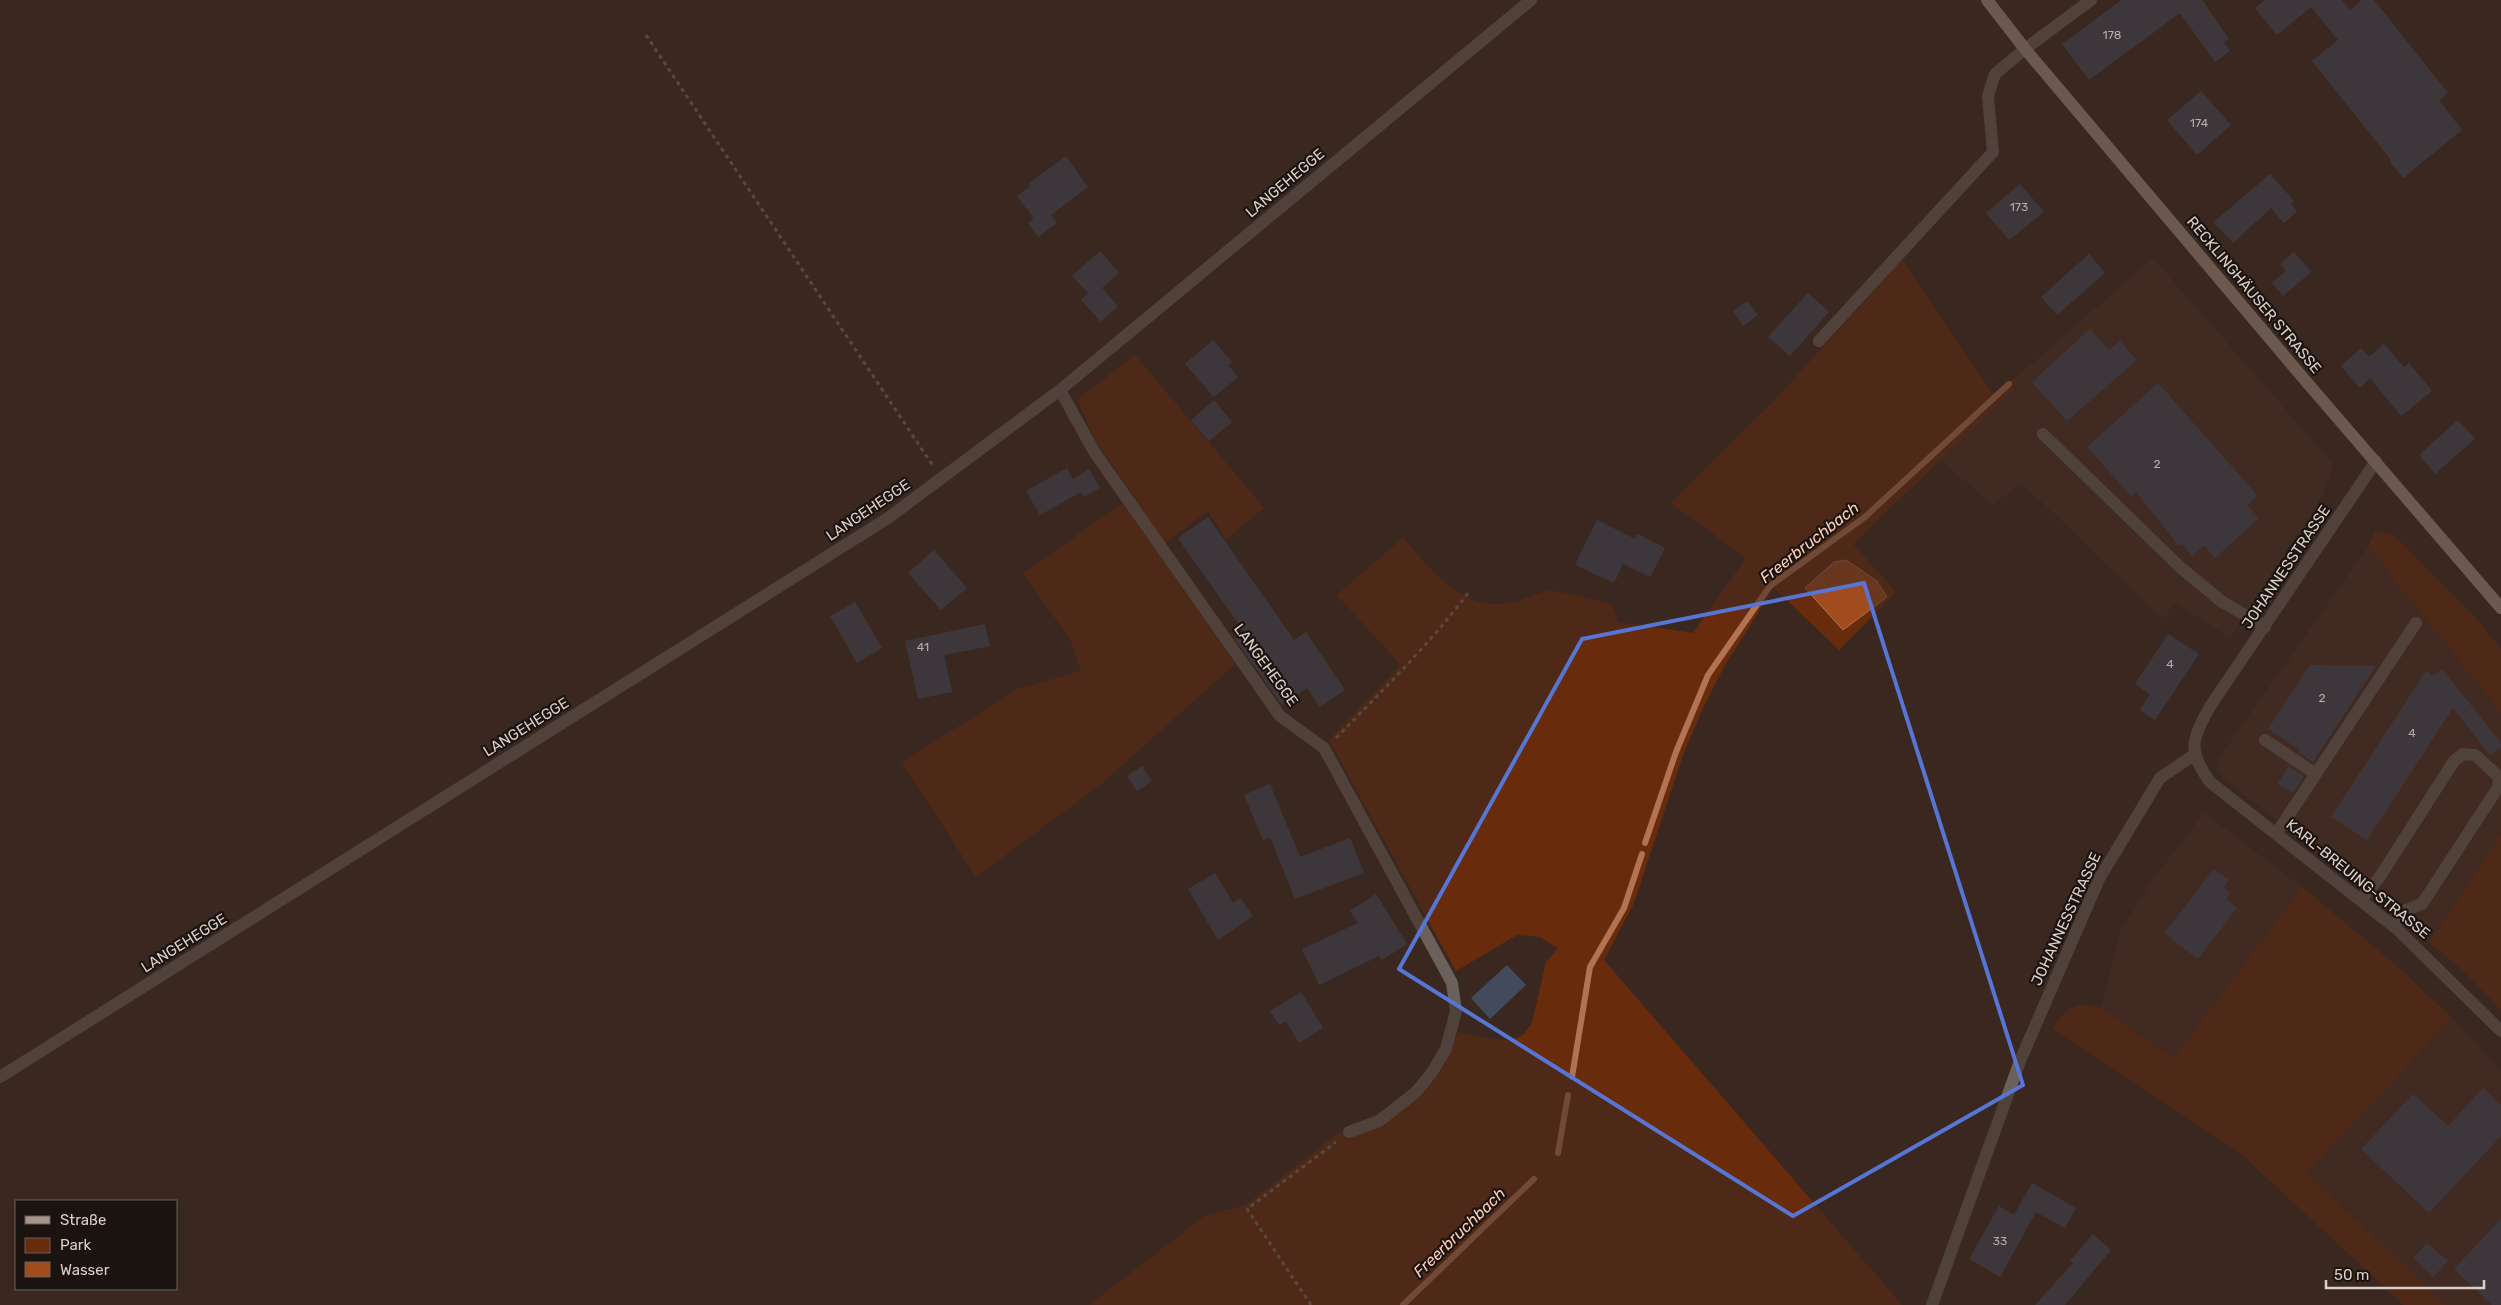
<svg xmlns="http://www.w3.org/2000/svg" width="2501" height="1305" font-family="Rubik,sans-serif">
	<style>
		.built { fill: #472e23 }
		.green { fill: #682c0c }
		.water { fill: #a24b1e; stroke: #b37352 }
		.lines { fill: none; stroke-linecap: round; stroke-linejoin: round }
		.stream { stroke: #b37352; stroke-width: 6 }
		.building { fill: #424b5c }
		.path { stroke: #7e6e67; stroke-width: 3; stroke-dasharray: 4 4; stroke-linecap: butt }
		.minor { stroke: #6a615c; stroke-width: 12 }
		.major { stroke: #a7948b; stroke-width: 12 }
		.marked { fill: none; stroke: #5675d4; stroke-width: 4; stroke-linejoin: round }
		.labels { text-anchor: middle; stroke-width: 4.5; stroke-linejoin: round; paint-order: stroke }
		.number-label { font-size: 12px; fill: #b6aeae }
		.street-label { font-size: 15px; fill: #dccfca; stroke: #1b130f }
		.water-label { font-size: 16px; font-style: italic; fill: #fecdb7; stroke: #1b130f }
	</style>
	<rect width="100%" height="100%" fill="#3a2820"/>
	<!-- built -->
	<path class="built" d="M2153,258L2333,464L2323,495L2230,638L2175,602L2163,619L2022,483L1992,505L1940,459L2012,391L2018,376Z
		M2368,547L2501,712V834L2430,943L2234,786L2220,773L2216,762Z
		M2204,813L2302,887L2174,1058L2101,1008L2121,930L2150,883Z
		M2452,1018L2501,1071V1305H2446L2306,1173Z"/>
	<!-- green -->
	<path class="green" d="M1902,260L1993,394L2018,376L2012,391L1853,544L1896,592L1839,650L1774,588L1725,665L1704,706L1683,755L1634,903L1604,960L1902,1305H1089L1206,1215L1246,1205L1341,1131L1348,1140C1382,1125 1417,1107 1438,1075C1447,1062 1452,1046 1459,1032L1498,1040H1512L1523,1035L1532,1023L1546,962L1558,948L1540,937L1517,935L1456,971L1329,740L1401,665L1337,595L1403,538C1429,567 1461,610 1504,604C1520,602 1536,593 1548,591C1561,590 1598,601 1612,604L1618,622L1693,633L1746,558L1671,503L1774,401Z
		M1135,355L1264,508L1226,539L1208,511L1165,543L1095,439L1077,400Z
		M1123,503L1235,664L1100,785L976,877L902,762L1018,689L1081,671L1070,639L1023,573Z
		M2375,532L2393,534L2479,622L2501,649V712L2368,547Z
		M2501,834V1010L2466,973L2430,943Z
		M2302,887L2399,968L2452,1018L2307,1173L2446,1305H2404L2240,1153L2053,1029C2063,1009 2079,1000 2101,1008L2174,1058Z"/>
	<!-- water -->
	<path class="water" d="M1846,560L1877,581L1887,597L1843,630L1805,588L1834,562Z"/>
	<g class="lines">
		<!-- stream -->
		<path class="stream" d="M1645,843L1676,752L1708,675L1770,586L1865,517L2009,384
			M1572,1077L1590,967L1624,908L1642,854
			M1558,1153L1568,1095
			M1403,1305L1534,1179"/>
	</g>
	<!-- building -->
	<path class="building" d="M2122,0H2202L2229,39L2224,42L2230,51L2215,62L2180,13L2089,80L2062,44Z
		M2265,0H2342L2350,10L2362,0H2374L2448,93L2439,100L2462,130L2403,178L2390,162L2391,160L2312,61L2338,40L2311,7L2277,35L2255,8Z
		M2201,91L2231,125L2197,155L2167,120Z
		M1066,156L1088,187L1051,215L1057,223L1038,237L1028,223L1034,219L1017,196L1030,186L1028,184Z
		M2270,174L2294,201L2291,204L2297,212L2284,223L2271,208L2233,243L2214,222Z
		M2020,184L2044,212L2009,240L1986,213Z
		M1100,251L1119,273L1102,288L1118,306L1101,322L1081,300L1088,293L1072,276Z
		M2294,252L2311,272L2283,296L2272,283L2286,271L2280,264Z
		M2089,254L2105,273L2057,315L2041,297Z
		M1808,293L1829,312L1790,356L1768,337Z
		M1747,301L1758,315L1743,326L1733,311Z
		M2090,329L2109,350L2120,341L2137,360L2067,421L2032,382Z
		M1213,340L1232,362L1228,365L1238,377L1214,397L1185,364Z
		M2384,344L2404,367L2409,363L2432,391L2401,416L2370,378L2360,388L2341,366L2361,348L2369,357Z
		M2158,383L2258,496L2247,505L2259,518L2215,558L2204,545L2192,556L2182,544L2179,546L2136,492L2131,496L2087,447Z
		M1214,400L1232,422L1209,441L1191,420Z
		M2458,420L2475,439L2435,474L2419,455Z
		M1067,468L1073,479L1089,469L1100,488L1084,497L1081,492L1040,515L1026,491Z
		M1208,517L1294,640L1306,632L1345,690L1320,707L1307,688L1282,705L1235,639L1244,632L1178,538Z
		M1597,520L1635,539L1637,534L1665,548L1650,577L1623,564L1614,583L1575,565Z
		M934,550L967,588L941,610L908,573Z
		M855,602L882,648L857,663L830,616Z
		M985,624L990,646L944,655L952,692L918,699L905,641Z
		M2168,634L2199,654L2155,720L2140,710L2150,694L2135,684Z
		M2310,665L2376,666L2313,762L2298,752L2300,750L2268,729Z
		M2442,669L2501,743V747L2490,755L2453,708L2367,840L2331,817L2426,671L2433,676Z
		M1142,766L1152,781L1137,791L1127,776Z
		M2289,766L2304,776L2293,793L2277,784Z
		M1270,784L1300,857L1350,838L1364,873L1295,899L1270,837L1263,840L1244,795Z
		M2214,869L2229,880L2223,887L2230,893L2226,899L2237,908L2198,959L2164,933Z
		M1215,873L1233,903L1240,898L1253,916L1218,940L1188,889Z
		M1376,894L1407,944L1382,960L1379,956L1319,985L1302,949L1358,923L1350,911Z
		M1507,965L1526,985L1490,1019L1471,998Z
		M1301,992L1323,1028L1299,1043L1286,1021L1279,1025L1270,1011Z
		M2483,1088L2501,1105V1136L2429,1213L2361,1149L2413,1094L2448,1126Z
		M2032,1183L2076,1208L2065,1228L2036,1212L2000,1277L1969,1259L1999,1206L2014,1215Z
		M2501,1219V1305H2492L2454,1269Z
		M2093,1234L2111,1250L2065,1305H2035L2073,1263L2070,1261Z
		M2427,1243L2448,1261L2433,1277L2413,1258Z"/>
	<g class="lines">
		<!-- path -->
		<path class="path" d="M646,35L933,466
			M1336,738C1382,691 1429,645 1468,593
			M1311,1305L1247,1209L1336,1142"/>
		<!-- minor -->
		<path class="minor" d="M1819,341L1993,152L1988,96L1995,74L2025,49L2091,0
			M1060,390L1095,453L1280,716L1324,748L1452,983L1456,1011L1446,1049L1431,1074L1415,1093L1379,1121L1349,1132
			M2043,434L2181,568L2221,601L2265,627
			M2376,461L2209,708C2192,740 2187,750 2210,782L2397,929L2501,1031
			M2265,740L2316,774
			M2276,834L2416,623
			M2361,900L2379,878L2454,761L2463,754L2475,755L2498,776L2499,786L2422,904L2406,910L2393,926
			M0,1077L888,518L1060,390L1531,0
			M1932,1305L2020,1061L2099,879L2160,778L2194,755"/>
		<!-- major -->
		<path class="major" d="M1987,0L2025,49L2304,379L2501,608"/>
	</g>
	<!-- marked area -->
	<path d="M0 0H2501V1305H0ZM1864,583L2023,1085L1793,1216L1399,969L1582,639Z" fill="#3a2820" fill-opacity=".55" fill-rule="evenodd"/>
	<path class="marked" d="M1864,583L2023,1085L1793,1216L1399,969L1582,639Z"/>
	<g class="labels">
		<!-- number labels -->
		<g class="number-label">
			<text x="2112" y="39">178</text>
			<text x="2199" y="127">174</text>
			<text x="2019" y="211">173</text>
			<text x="2157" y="468">2</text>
			<text x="923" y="651">41</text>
			<text x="2170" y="668">4</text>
			<text x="2322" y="702">2</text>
			<text x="2412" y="737">4</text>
			<text x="2000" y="1245">33</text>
		</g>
		<!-- street labels -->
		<g class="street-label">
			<text transform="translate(1285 183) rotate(-40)" y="5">LANGEHEGGE</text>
			<text transform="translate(2254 295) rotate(50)" y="5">RECKLINGHÄUSER STRASSE</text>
			<text transform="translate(868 510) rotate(-34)" y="5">LANGEHEGGE</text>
			<text transform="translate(2286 567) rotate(-56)" y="5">JOHANNESSTRASSE</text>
			<text transform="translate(1266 665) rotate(54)" y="5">LANGEHEGGE</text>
			<text transform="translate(526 727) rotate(-32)" y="5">LANGEHEGGE</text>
			<text transform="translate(2358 879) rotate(39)" y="5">KARL-BREUING-STRASSE</text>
			<text transform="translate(2066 919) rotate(-65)" y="5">JOHANNESSTRASSE</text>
			<text transform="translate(184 943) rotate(-32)" y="5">LANGEHEGGE</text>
		</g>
		<!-- water labels -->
		<g class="water-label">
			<text transform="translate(1809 542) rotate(-38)" y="6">Freerbruchbach</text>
			<text transform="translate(1459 1232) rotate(-44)" y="6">Freerbruchbach</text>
		</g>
	</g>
	<!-- legend -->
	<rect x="15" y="1200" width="162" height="90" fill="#1b130f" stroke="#685e5a"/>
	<rect x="25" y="1216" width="25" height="8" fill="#a7948b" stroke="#685e5a"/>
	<text x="60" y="1225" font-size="15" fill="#dccfca">Straße</text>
	<rect x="25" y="1238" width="25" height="15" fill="#682c0c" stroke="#685e5a"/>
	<text x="60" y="1250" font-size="15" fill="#dccfca">Park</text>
	<rect x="25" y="1262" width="25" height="15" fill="#a24b1e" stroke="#685e5a"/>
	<text x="60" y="1275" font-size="15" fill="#dccfca">Wasser</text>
	<!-- scale -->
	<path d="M2326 1280v8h158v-8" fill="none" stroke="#dccfca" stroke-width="2.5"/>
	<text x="2334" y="1280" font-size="15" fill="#dccfca" stroke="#1b130f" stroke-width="4" paint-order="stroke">50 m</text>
</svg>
